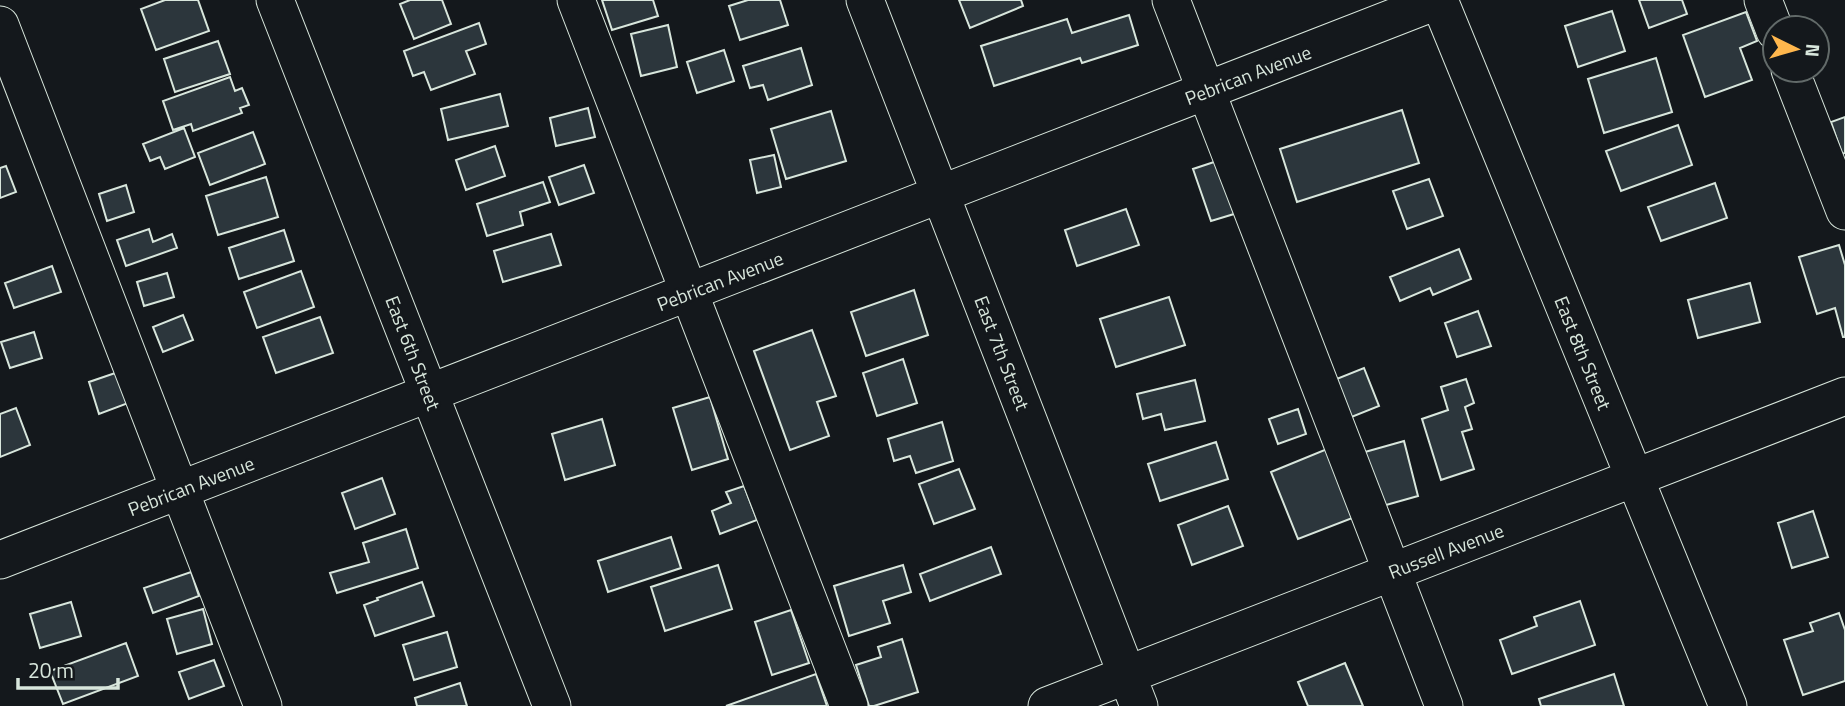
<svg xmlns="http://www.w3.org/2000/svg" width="1845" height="706" font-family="'Titillium Web',sans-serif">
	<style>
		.building { fill: #2c363c; stroke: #d8e6dc; stroke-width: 2 }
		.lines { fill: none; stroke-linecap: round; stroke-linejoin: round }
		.minor-casing { stroke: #d8e6dc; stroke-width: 39 }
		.minor { stroke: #14181c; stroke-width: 37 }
		.labels { text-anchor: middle; stroke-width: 5; stroke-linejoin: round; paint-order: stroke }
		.street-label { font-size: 19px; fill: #d8e6dc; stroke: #14181c }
	</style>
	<rect width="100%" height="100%" fill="#14181c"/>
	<!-- building -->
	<path class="building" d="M165,0H198L209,31L156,50L141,9Z
		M410,0H442L451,24L414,39L400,4Z
		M602,0H653L658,16L612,30Z
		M748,0H780L788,25L740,40L729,6Z
		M959,0H1021L1023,6L970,28Z
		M1639,0H1682L1687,14L1649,28Z
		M1612,11L1625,51L1578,67L1565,26Z
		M1746,12L1757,41L1740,48L1752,80L1705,97L1683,35Z
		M1129,15L1138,45L1082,63L1080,58L994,86L981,46L1067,19L1072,33Z
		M479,23L486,44L466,51L475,74L431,90L424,72L413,76L404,51Z
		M668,25L677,67L641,76L631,34Z
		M218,41L230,74L175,92L164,59Z
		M801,48L812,85L768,100L763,85L750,88L743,66Z
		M724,50L734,81L697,93L687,62Z
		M1656,58L1672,112L1604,133L1588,79Z
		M230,77L235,91L242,88L249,105L240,108L242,113L193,131L191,124L173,130L163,101Z
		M500,94L508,126L448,140L441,109Z
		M588,108L595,137L556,146L550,118Z
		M1402,110L1419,163L1297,202L1280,149Z
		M831,111L846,161L786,179L771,129Z
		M1845,117V153L1842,154L1831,122Z
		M1678,125L1692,165L1621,191L1606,151Z
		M184,128L195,157L165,169L160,157L150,161L143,144Z
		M253,132L265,164L210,185L198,153Z
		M495,146L505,176L466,190L456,160Z
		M774,155L781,187L757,193L750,160Z
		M1217,161L1234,214L1211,221L1193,169Z
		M584,165L594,193L559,205L549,177Z
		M6,166L16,192L0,198V168Z
		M266,177L278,217L218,235L206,196Z
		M1429,179L1443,216L1407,229L1393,191Z
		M543,182L550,202L520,212L523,225L487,236L477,204Z
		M1715,183L1727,218L1661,241L1648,207Z
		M126,185L134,212L107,221L99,194Z
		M1126,209L1139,245L1077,266L1065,230Z
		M149,229L153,242L172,234L177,248L126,266L117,240Z
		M284,230L294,261L239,279L229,248Z
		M551,234L561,265L503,282L494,251Z
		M1839,245L1845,265V337H1843L1835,308L1817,314L1799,257Z
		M1459,249L1471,279L1433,295L1430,288L1400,301L1390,277Z
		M52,266L61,292L14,308L5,283Z
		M301,271L314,307L257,328L244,292Z
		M167,273L174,297L144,306L137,282Z
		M1750,283L1760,322L1698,338L1688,300Z
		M914,290L928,335L866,356L851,312Z
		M1169,297L1185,345L1116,367L1100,319Z
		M1478,311L1491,346L1457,357L1445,323Z
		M183,315L193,340L163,352L153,327Z
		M320,317L333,353L276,373L263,337Z
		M812,330L836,396L817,402L829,436L790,450L754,351Z
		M34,332L42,358L10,368L1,342Z
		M903,359L917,403L877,416L863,373Z
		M1364,368L1379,406L1344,420L1329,382Z
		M121,371L131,402L99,414L89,382Z
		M1466,379L1474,403L1465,407L1472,429L1462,432L1474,469L1441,480L1422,419L1448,410L1441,387Z
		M1195,380L1205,421L1165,430L1161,414L1143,419L1137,394Z
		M710,397L728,459L692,470L673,408Z
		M16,408L30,445L0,457V414Z
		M1298,409L1306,434L1278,444L1269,419Z
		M602,419L615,465L565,480L552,434Z
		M942,422L953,461L916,473L910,456L894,461L888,439Z
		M1404,441L1418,496L1379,507L1365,452Z
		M1216,442L1228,479L1160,501L1148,464Z
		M1327,449L1355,517L1298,539L1271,472Z
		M959,469L975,509L934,524L919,484Z
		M382,478L395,514L355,529L342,493Z
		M744,486L757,520L720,534L712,511L731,503L726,492Z
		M1228,506L1243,546L1192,565L1178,525Z
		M1813,511L1828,557L1792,568L1778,523Z
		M406,529L418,568L337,593L330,573L369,562L363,543Z
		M671,537L681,568L608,592L598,561Z
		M991,547L1001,574L930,601L920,574Z
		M718,565L732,609L665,631L651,587Z
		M903,565L911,592L883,601L890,623L849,636L834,586Z
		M191,572L199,596L153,613L144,588Z
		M422,582L434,616L375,636L364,605L378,600L377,598Z
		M1580,601L1595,645L1512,674L1500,640L1537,626L1534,617Z
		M71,602L81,636L40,648L30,614Z
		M203,609L212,644L177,654L167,619Z
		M791,610L809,663L772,675L755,622Z
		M1839,613L1845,630V681L1803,695L1784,640L1813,631L1810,623Z
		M447,632L457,667L414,680L403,645Z
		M902,639L918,692L874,706H869L856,665L881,657L878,647Z
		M126,643L138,676L63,704L50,671Z
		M214,660L224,686L189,699L179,672Z
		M1345,663L1363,706H1308L1298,682Z
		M816,674L827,706H726Z
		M1614,674L1624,706H1541L1539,699Z
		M460,683L467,706H417L415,698Z"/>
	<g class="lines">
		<defs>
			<path id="minor" d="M275,0L552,706
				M576,0L849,706
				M865,0L1139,706
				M1171,0L1444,706
				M1439,0L1728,706
				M1763,0L1775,31
				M0,25L263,706
				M1790,70L1845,211
				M0,560L1439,0
				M1047,706L1845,396"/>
		</defs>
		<!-- minor casing -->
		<use href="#minor" class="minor-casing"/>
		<!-- minor -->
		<use href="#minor" class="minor"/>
	</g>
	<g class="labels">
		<!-- street labels -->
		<g class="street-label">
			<text transform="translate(1248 75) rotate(-21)" y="7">Pebrican Avenue</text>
			<text transform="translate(720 281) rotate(-21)" y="7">Pebrican Avenue</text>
			<text transform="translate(413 353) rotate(69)" y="7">East 6th Street</text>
			<text transform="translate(1002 353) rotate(69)" y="7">East 7th Street</text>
			<text transform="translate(1583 353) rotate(68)" y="7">East 8th Street</text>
			<text transform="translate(191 486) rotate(-21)" y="7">Pebrican Avenue</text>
			<text transform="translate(1446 551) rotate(-21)" y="7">Russell Avenue</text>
		</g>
	</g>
	<!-- north arrow -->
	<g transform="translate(1796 49) rotate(95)"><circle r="33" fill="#14181c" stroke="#626a69" stroke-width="2"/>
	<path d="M0-5L12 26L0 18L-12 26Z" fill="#ffb74d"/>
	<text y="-10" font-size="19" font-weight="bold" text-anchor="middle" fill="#d8e6dc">N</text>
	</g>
	<!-- scale -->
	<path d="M18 678v10h100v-10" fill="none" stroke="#d8e6dc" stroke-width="3.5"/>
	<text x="28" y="678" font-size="21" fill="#d8e6dc" stroke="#14181c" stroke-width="5" paint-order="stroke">20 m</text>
</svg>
